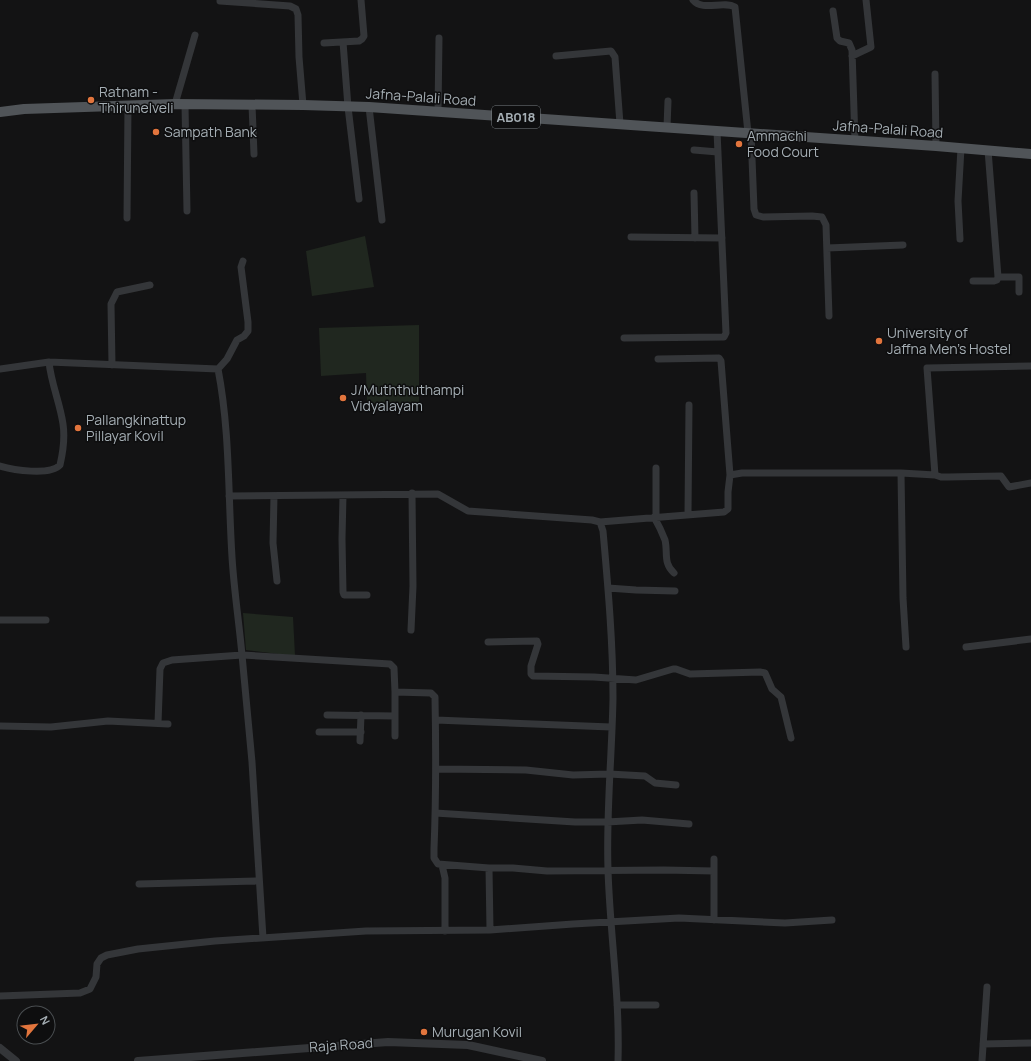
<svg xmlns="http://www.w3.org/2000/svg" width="1031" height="1061" font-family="Manrope,sans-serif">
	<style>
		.green { fill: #20271f }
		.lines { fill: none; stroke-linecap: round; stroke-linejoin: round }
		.minor { stroke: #343639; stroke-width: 7 }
		.tertiary { stroke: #343639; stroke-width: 8 }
		.primary { stroke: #505458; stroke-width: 10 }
		.poi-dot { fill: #e2753d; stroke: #0e0e0f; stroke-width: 1.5 }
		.labels { text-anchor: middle; stroke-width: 3; stroke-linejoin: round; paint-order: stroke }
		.shield { fill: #0e0e0f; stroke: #787e82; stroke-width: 1 }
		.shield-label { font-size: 13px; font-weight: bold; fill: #a5aeb4 }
		.poi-label { font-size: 14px; fill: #a5aeb4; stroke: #0e0e0f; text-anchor: start }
		.street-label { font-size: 14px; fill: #a5aeb4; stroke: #0e0e0f }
	</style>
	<rect width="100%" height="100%" fill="#131314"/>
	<!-- green -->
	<path class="green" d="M365,236L374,287L312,296L306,251Z
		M419,325V404L367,403L366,373L321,376L319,328Z
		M243,613L293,617L295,656L246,650Z"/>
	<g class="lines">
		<!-- minor -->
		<path class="minor" d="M693,0C703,12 723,0 735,7L748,133
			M220,1L290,6L296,9L298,15L299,57L303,105
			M833,11L837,38L840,41L849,43L852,50L855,141
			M343,42L348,107L359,199
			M324,43L359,41L362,39L364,36L361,0
			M556,56L611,51L615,57L620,124
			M852,56L871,47L866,0
			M935,74L936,146
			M175,104L195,35
			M185,105L187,211
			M252,105L254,154
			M369,107L382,220
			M438,112L439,38
			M667,127L668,101
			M751,133L754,209L756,215L763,217L812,216L822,217L826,225L829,316
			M694,150L718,152
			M694,193L695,238
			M127,218L128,106
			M631,237L722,238
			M960,239L958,201L961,148
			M827,248L903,245
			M998,277H1019V292
			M973,281H994L997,280L998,277L988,150
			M624,338L724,337L726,333L717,131
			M658,359L719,358L721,361L730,475
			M112,365L111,304L117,292L150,285
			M0,369L49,362L218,369C230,431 228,494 232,557C234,590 239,622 242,655L172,660L163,663L160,669L158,723
			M218,369L227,359L237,340L244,336L248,331V322L241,267L243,261
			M0,466C13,470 50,476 60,465C63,452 65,437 63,424C60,403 51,383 49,362
			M656,468V517
			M901,473L903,598L906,647
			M935,475L927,368L1031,366
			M343,495L342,539L343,592L344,595H367
			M229,496L438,494L468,511L592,520L600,522L603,531C608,587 613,642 613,698C612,755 606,813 608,870C610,934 620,997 618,1061
			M274,496L273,543L277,581
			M688,514L689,405
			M654,517C658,524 662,532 665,540C668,553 663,563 674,573
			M600,522L724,512L728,509V492L730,475L742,473H901L935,475L941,477H948L1001,476L1009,487L1031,483
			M608,588L636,590L675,591
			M0,620H46
			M411,630L413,586L412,493
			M488,642L537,641L538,644L531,666V674L533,676L594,677L636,680L673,669H676L690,674L760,672L765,673L772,689L781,697L791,738
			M966,647L1031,639
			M395,692V736
			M327,715L395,716
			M436,720L611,727
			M0,726L51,727L108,721L168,724
			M319,732H361
			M360,741L361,715
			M436,769L526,770L573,775L609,774L645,776L655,783L676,785
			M435,813L575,822H607L642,820L689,824
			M714,859V920
			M442,865L445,878V931
			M489,868L490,930
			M139,884L258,881
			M263,938L252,762L242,655L390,664L394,668L395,692L431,693L435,697C436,748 436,799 434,849V858L438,864L489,868H513L547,871L664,870L714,871
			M0,996L80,993L90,989L96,977L97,964L101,958L107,955L138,949L215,941L366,931L490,930L573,924L679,918L785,923L832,920
			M617,1005H656
			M983,1044L1031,1043
			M982,1061L987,987"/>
		<!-- tertiary -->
		<path class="tertiary" d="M0,1048L16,1061
			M138,1061L388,1042L468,1045L542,1061"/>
		<!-- primary -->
		<path class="primary" d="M0,112L24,109L175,104L303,105L369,107L936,146L1031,154"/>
	</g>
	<!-- markers -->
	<g class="poi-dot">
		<circle cx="91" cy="100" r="4"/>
		<circle cx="156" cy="132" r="4"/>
		<circle cx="739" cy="144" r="4"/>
		<circle cx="879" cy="341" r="4"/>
		<circle cx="343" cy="398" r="4"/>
		<circle cx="78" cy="428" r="4"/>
		<circle cx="424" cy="1032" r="4"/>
	</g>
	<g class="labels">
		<!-- shield labels -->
		<rect class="shield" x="492" y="106" width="48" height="22" rx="3"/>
		<g class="shield-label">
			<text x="516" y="122">AB018</text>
		</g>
		<!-- poi labels -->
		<g class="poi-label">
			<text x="99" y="97">Ratnam -<tspan x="99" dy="16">Thirunelveli</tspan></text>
			<text x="164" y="137">Sampath Bank</text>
			<text x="747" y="141">Ammachi<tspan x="747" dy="16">Food Court</tspan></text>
			<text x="887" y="338">University of<tspan x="887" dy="16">Jaffna Men's Hostel</tspan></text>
			<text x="351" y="395">J/Muththuthampi<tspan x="351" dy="16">Vidyalayam</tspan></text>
			<text x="86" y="425">Pallangkinattup<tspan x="86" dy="16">Pillayar Kovil</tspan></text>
			<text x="432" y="1037">Murugan Kovil</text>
		</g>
		<!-- street labels -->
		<g class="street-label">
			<text transform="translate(421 97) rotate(4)" y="5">Jafna-Palali Road</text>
			<text transform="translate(888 129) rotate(4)" y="5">Jafna-Palali Road</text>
			<text transform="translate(341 1045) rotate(-4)" y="5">Raja Road</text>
		</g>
	</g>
	<!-- north arrow -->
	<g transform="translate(36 1025) rotate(62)"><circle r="19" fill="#0e0e0f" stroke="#4a4e51"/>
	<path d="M0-3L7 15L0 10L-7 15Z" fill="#e2753d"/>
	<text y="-6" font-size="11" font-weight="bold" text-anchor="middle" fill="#a5aeb4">N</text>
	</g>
</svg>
